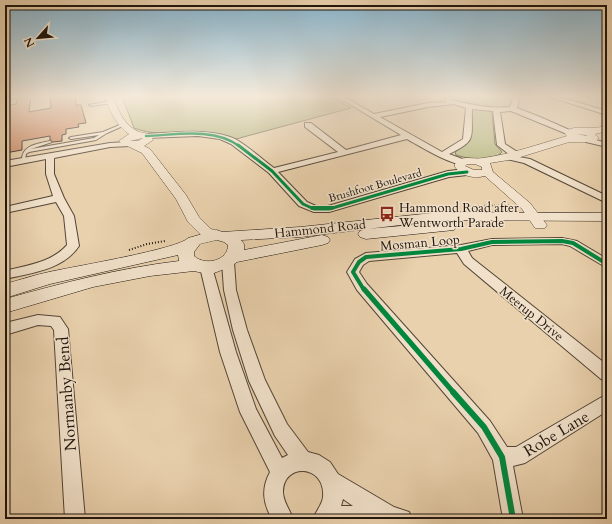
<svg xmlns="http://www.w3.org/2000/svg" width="612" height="524" font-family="Cardo,serif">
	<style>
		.green { fill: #baba87; stroke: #6c684a }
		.building { fill: #d18d69; stroke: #1f150e }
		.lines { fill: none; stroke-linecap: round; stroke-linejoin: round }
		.service-casing { stroke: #524436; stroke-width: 2 }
		.minor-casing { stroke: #524436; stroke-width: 2 }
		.tertiary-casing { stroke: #524436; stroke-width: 1 }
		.secondary-casing { stroke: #1f150e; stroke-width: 1 }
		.path-far2 { stroke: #1f150e; stroke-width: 1; stroke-dasharray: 0.5 1; stroke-linecap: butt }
		.path-far1 { stroke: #1f150e; stroke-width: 1.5; stroke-dasharray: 0.5 1.5; stroke-linecap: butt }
		.path { stroke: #1f150e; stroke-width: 2; stroke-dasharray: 1 2; stroke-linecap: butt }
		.service { fill: #f1e1ca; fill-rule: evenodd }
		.minor { fill: #f1e1ca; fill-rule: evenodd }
		.tertiary { fill: #f1e1ca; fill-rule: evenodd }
		.secondary { fill: #f1e1ca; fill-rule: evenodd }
		.cycleway-far4-casing { stroke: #f1e1ca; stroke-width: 4 }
		.cycleway-far3-casing { stroke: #f1e1ca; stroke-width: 5 }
		.cycleway-far2-casing { stroke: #f1e1ca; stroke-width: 6 }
		.cycleway-far1-casing { stroke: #f1e1ca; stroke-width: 8 }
		.cycleway-casing { stroke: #f1e1ca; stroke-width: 8 }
		.cycleway-far4 { stroke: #00873e; stroke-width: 2.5 }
		.cycleway-far3 { stroke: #00873e; stroke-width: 3 }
		.cycleway-far2 { stroke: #00873e; stroke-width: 4 }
		.cycleway-far1 { stroke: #00873e; stroke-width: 5 }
		.cycleway { stroke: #00873e; stroke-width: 6 }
		.labels { text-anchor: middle; stroke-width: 3; stroke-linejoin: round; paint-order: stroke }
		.far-street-label { font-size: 11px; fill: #1f150e; stroke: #f1e1ca }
		.poi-label { font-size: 13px; fill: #1f150e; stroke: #f1e1ca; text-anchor: start }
		.street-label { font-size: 13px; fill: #1f150e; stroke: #f1e1ca }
		.near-street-label { font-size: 16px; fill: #1f150e; stroke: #f1e1ca }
	</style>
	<rect width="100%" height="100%" fill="#e9d1ad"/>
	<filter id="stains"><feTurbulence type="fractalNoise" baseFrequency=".005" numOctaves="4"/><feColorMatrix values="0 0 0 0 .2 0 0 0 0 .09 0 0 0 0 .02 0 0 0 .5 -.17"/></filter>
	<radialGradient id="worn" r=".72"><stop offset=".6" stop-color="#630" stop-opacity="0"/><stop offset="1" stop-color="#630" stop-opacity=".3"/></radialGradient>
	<!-- green -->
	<path class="green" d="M133,96H330L351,108L236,139C203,124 167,141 134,128L123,99Z
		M452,96H514L513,104L510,108L507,109L460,104L454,102Z
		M477,108L486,109L492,112L495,144L502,152C493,163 468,159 456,155L455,152L466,145L470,141L472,110Z"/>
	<!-- building -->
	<path class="building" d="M75,96L76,105H81L86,123L78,124L79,127L66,129V134L62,135V141L53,142L50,140V136L22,141V150L5,153V106L16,104L18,98L31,97L29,112L51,108L50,97Z"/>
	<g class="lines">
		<defs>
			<path id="service" d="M111,101H112V103L91,106L89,105Z
				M122,124L125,125L107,133L96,140L29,152L26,154L25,161L22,160C22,145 37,144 50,141L52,142L31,149L94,138L99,135L71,139L69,138L71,137L103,132Z"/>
			<path id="minor" d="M5,96H19L16,98L5,99Z
				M336,96H343L374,114L428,103L446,102V96H452V100C471,105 491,109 510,107L514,96H520L517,108L540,117L574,132L573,134H567L511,111L500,112L505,144L519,153V157L530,159L607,196V203L524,163L507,159L506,157L510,155L497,145L493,111L472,109C471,139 477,140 449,154L465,160L466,162L465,164C453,167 418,145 407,139L278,172L307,202L316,206H328L448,171L467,169L471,172L467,175L449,177L329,212H314L299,206L269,173L231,144L220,139L198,136L146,138L142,136L146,134C173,133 212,127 237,140C250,148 262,159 274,168L338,152L305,127V123H311L346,150L401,135ZM454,104L466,108L463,139L442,152L380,117L428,107Z
				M547,96H556L607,111V115Z
				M586,138H589L607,143V147L586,142Z
				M127,142H130V146L110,147L54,158V174L64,198L74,216L79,246C63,270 31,273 5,279V271C27,265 51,263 67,245L64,216L56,202L5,213V207L53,196L46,174V159L5,167V161L110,143Z
				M562,238L577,241L607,259V268L570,246L562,244L492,245L468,251L472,258L607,365V381L601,379L464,264L457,253L369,261L363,265L359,272L367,284L490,421L507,447H516L607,394V411L525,463L513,466L523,519H503L493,460L478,433L357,290L347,272L355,259L366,253L461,245L492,239Z
				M228,258L232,259L234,262L236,290L247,330L265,380L287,424L308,452L319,455L330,462L338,474L394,507L409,512L412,519H313C316,511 322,505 323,497C326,464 282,462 283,493C284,503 290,510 293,519H272C263,503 261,489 270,472L240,412L220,352L200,267L202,264H210L212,267L236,352L256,409L282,458L288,455L275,436L249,381L233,330L224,290L222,262L224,259ZM343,499L353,506H341Z
				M38,315L60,317L68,329L85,519H65L54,330L51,326L38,325L5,335V323Z"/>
			<path id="tertiary" d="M104,96H112C118,109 124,126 139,132C143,133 147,133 151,135L153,140L144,146L150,149L186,195L199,217L211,229L222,232L224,235L222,238L217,239L201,235L188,222L176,199L142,153L121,143L119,141L129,134C116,125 110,111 104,96ZM143,138L138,141H130Z
				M607,125V131L595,134L599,138L597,140L588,142H569L514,159L490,163L493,172L530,203L547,225L545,228H535L522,209L485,176C474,179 461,176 455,167V164C462,154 473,160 483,158C512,154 539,144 567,136L565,134L567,130L574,128H597ZM577,134L586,135L587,136ZM467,164H475L482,167V170H474L465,166Z"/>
			<path id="secondary" d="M442,212L607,213V221L442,220L300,237L241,240L244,244V250L322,235L328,237L330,240L328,243L322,245L237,262L230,267L214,273H203L194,271L150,276L93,287L5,313V299C63,283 119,268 179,261L178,255L50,284L5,298V284C20,280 34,275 49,272C71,267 179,249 188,238L217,230L222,232L300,227ZM217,240L224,242L228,245C228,261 205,266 194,256V252L200,244Z
				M449,222L454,224L457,227L454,230L366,239L360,237L358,234L360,231L366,229Z"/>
		</defs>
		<!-- service casing -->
		<use href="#service" class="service-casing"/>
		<!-- minor casing -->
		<use href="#minor" class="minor-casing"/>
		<!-- tertiary casing -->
		<use href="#tertiary" class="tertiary-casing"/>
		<!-- secondary casing -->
		<use href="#secondary" class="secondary-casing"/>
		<!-- path-far2 -->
		<path class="path-far2" d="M497,96L493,97L499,100L497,102
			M24,97L34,96"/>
		<!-- path-far1 -->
		<path class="path-far1" d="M468,206L510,205"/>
		<!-- path -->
		<path class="path" d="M129,250L147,244L165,241"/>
		<!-- service -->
		<use href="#service" class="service"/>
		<!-- minor -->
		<use href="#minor" class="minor"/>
		<!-- tertiary -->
		<use href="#tertiary" class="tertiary"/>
		<!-- secondary -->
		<use href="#secondary" class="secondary"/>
		<defs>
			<path id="cycleway-far4" d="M146,136C175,135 214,127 239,146"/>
			<path id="cycleway-far3" d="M238,145L272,171L303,204L314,209H329L448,174L467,172"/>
			<path id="cycleway-far2" d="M312,208H332
				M364,290L353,272L359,262L366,257L461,249L492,242L562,241L573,243L607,264"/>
			<path id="cycleway-far1" d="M364,289L454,393"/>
			<path id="cycleway" d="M453,392L484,427L502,457L513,519"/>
		</defs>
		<!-- cycleway-far4 casing -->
		<use href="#cycleway-far4" class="cycleway-far4-casing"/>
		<!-- cycleway-far3 casing -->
		<use href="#cycleway-far3" class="cycleway-far3-casing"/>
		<!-- cycleway-far2 casing -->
		<use href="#cycleway-far2" class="cycleway-far2-casing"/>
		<!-- cycleway-far1 casing -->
		<use href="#cycleway-far1" class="cycleway-far1-casing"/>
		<!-- cycleway casing -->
		<use href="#cycleway" class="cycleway-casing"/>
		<!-- cycleway-far4 -->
		<use href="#cycleway-far4" class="cycleway-far4"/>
		<!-- cycleway-far3 -->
		<use href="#cycleway-far3" class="cycleway-far3"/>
		<!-- cycleway-far2 -->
		<use href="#cycleway-far2" class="cycleway-far2"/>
		<!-- cycleway-far1 -->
		<use href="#cycleway-far1" class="cycleway-far1"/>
		<!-- cycleway -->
		<use href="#cycleway" class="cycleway"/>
	</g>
	<!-- sky -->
	<linearGradient id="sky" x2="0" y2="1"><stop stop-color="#87b5cf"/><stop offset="0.57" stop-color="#f5eada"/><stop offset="1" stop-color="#f5eada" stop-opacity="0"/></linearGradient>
	<rect width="612" height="169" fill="url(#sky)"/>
	<!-- icons -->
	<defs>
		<symbol id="bus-bare" viewBox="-9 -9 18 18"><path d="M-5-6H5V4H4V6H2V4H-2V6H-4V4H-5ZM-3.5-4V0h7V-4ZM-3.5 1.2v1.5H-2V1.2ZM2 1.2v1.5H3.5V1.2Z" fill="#8f2418" stroke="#f1e1ca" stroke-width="2.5" paint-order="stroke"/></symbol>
	</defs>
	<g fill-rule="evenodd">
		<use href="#bus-bare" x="376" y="203" width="22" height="22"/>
	</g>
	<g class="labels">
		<!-- far-street labels -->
		<g class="far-street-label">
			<text transform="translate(375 185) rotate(-16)" y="4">Brushfoot Boulevard</text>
		</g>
		<!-- poi labels -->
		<g class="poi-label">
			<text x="399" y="212">Hammond Road after<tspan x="399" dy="15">Wentworth Parade</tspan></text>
		</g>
		<!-- street labels -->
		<g class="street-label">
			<text transform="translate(320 228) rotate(-6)" y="5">Hammond Road</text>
			<text transform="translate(420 242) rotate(-5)" y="5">Mosman Loop</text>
			<text transform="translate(532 313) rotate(39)" y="5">Meerup Drive</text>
		</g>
		<!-- near-street labels -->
		<g class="near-street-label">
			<text transform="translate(66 394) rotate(-94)" y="6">Normanby Bend</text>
			<text transform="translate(556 433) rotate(-31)" y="6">Robe Lane</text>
		</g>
	</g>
	<!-- margin -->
	<rect width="612" height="524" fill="none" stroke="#e9d1ad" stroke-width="20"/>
	<rect x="6" y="6" width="600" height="512" fill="none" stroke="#1f150e" stroke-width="2"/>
	<rect x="10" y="10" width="592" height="504" fill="none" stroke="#1f150e"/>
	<!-- north arrow -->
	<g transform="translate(38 38) rotate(243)" stroke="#f1e1ca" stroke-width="3" paint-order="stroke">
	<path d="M0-3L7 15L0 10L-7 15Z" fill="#1f150e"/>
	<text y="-6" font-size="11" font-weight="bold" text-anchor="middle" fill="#1f150e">N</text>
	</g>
	<rect width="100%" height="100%" filter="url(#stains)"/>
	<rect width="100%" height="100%" fill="url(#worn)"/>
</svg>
